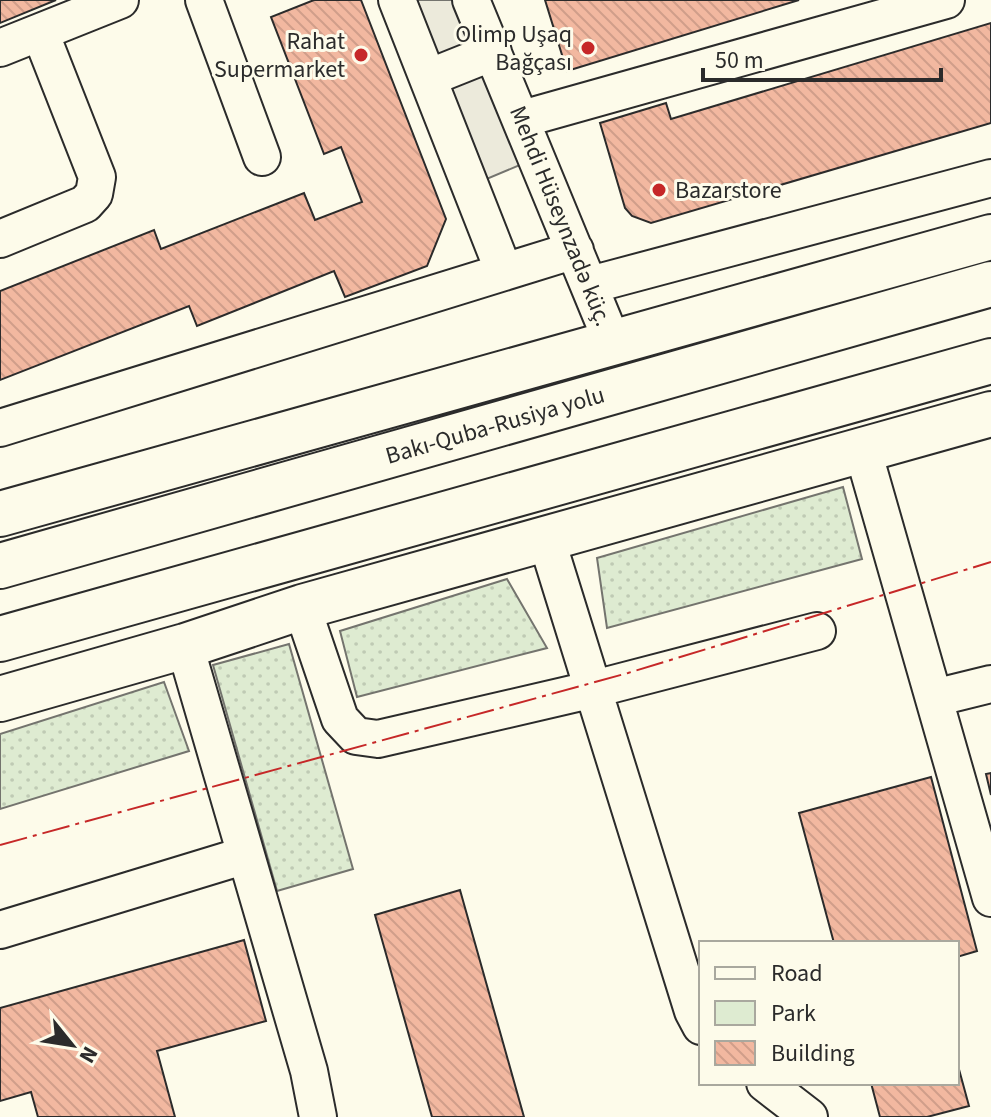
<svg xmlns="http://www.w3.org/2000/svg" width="991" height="1117" font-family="'Source Sans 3',sans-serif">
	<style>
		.green { fill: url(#green-dots); stroke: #74746e; stroke-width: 2 }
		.parking { fill: #eceadb; stroke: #74746e; stroke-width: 2 }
		.building { fill: url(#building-back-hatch); stroke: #2b2b2b; stroke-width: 2 }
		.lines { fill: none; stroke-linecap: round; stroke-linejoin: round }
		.minor-casing { stroke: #2b2b2b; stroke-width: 40 }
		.highway-casing { stroke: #2b2b2b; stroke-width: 48 }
		.minor { stroke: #fdfbea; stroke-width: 36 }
		.highway { stroke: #fdfbea; stroke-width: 44 }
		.power { stroke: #c62828; stroke-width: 2; stroke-dasharray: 28 6 4 6; stroke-linecap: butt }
		.poi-dot { fill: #c62828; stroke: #fdfbea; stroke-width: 3 }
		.labels { text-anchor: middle; stroke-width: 6; stroke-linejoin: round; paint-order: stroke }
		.poi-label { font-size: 24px; fill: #2b2b2b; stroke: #fdfbea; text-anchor: end }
		.street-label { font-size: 24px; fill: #2b2b2b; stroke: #fdfbea }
	</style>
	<defs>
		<pattern id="green-dots" width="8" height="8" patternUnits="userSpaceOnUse" patternTransform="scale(2)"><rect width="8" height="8" fill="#deebd1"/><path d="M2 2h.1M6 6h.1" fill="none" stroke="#bfcab4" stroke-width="1.8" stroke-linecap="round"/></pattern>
		<pattern id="building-back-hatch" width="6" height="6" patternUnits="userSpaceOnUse" patternTransform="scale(2)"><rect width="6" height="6" fill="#f2b8a0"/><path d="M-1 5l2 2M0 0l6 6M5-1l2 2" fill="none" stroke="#d09e8a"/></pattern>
	</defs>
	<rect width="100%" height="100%" fill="#fdfbea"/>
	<!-- green -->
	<path class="green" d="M843,487L862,559L607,628L597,558Z
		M507,579L547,648L357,697L340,631Z
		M289,644L353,869L277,891L213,665Z
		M164,682L189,751L0,809V734Z"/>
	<!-- parking -->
	<path class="parking" d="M397,0H455L520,165L470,186Z"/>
	<!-- building -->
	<path class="building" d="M0,0H56L0,23Z
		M314,0H361L446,219L427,266L345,297L334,271L197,326L189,306L0,380V291L154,230L161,249L304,193L315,220L362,202L341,147L324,154L271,17Z
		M545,0H799L567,71Z
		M991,23V123L651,223L632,216L625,208L600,123L666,103L671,119Z
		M991,773V795L986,774Z
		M931,777L977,951L957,957V943H834L799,813Z
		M460,890L524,1117H432L375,915Z
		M244,940L266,1021L157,1051L175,1117H38L31,1092L0,1101V1008Z
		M957,1062L969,1106L927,1117H880L871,1083H957Z"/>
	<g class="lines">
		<defs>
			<path id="minor" d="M204,0L262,157
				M397,0L504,272
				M471,0L613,344
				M0,48L120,0
				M428,78L493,52
				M522,119L946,0
				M0,239L85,204L94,194L97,177L40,32
				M590,285L991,178
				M0,428L575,250
				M863,451L991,898
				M546,538L693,1011L701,1026
				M302,607L340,719L356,736L378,739L594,689L817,631
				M185,646L309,1071L318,1117
				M934,698L991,684
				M0,930L246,855
				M765,1083L809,1117"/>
			<path id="highway" d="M0,514L991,237
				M0,566L991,284
				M0,639L991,361
				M0,699L185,646L302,607L991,414"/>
		</defs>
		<!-- minor casing -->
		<use href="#minor" class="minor-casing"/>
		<!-- highway casing -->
		<use href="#highway" class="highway-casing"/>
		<!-- minor -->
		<use href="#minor" class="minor"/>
		<!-- highway -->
		<use href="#highway" class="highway"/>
		<!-- power -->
		<path class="power" d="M0,845L628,673L991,562"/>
	</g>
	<!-- markers -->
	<g class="poi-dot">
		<circle cx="588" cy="48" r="8"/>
		<circle cx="361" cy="55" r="8"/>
		<circle cx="659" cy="190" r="8"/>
	</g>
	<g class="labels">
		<!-- poi labels -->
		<g class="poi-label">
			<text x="572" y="42">Olimp Uşaq<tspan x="572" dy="28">Bağçası</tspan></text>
			<text x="345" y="49">Rahat<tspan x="345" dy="28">Supermarket</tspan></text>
			<text x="675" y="198" text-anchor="start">Bazarstore</text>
		</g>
		<!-- street labels -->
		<g class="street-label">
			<text transform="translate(561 216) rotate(68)" y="8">Mehdi Hüseynzadə küç.</text>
			<text transform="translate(495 425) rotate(-16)" y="8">Bakı-Quba-Rusiya yolu</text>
		</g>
	</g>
	<!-- legend -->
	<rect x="699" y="941" width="260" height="144" fill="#fdfbea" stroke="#a9a89e" stroke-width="2"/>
	<rect x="715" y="967" width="40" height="12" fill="#fdfbea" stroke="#a9a89e" stroke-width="2"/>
	<text x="771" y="981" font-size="24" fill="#2b2b2b">Road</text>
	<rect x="715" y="1001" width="40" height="24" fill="#deebd1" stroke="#a9a89e" stroke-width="2"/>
	<text x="771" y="1021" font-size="24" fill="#2b2b2b">Park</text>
	<rect x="715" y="1041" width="40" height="24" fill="url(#building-back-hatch)" stroke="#a9a89e" stroke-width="2"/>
	<text x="771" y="1061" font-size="24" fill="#2b2b2b">Building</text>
	<!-- north arrow -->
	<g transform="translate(72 1045) rotate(120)" stroke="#fdfbea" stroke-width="6" paint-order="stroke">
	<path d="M0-6L14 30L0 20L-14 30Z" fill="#2b2b2b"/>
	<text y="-12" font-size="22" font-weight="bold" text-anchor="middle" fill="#2b2b2b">N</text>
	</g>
	<!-- scale -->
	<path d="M703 68v12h238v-12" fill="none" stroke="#2b2b2b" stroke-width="4"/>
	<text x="715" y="68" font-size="24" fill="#2b2b2b" stroke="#fdfbea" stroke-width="6" paint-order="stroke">50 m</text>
</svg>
